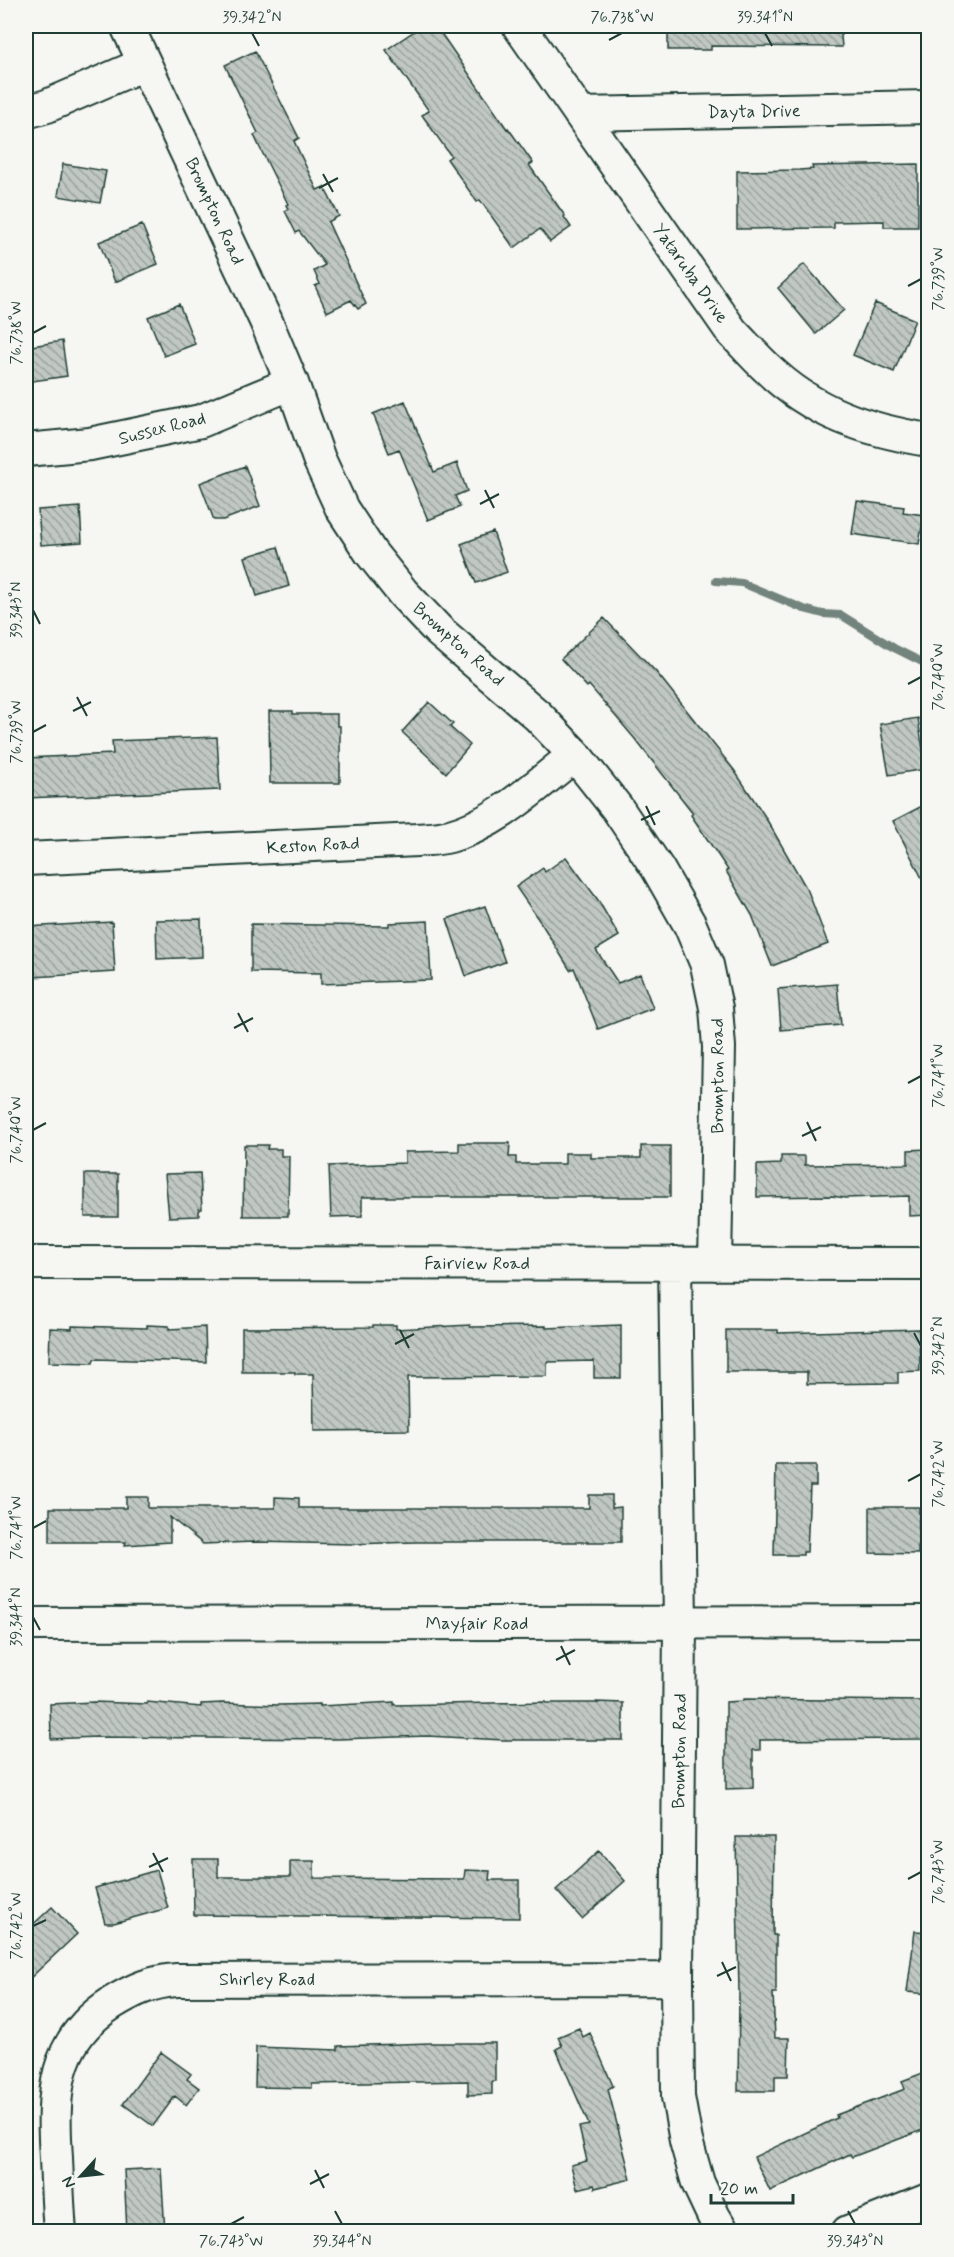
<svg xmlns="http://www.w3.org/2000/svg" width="954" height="2257" font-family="Mynerve,sans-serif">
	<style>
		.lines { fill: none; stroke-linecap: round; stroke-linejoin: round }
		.stream { stroke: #72847d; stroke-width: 8 }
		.building { fill: url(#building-back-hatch); stroke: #1f3d34; stroke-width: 1.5 }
		.minor-casing { stroke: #1f3d34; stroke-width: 36 }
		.minor { stroke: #f6f6f2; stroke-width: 32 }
		.ticks { fill: none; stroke: #1f3d34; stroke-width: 2 }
		.labels { text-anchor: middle; stroke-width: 4.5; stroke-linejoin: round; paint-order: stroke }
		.street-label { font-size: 18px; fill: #1f3d34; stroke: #f6f6f2 }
		.neatline { fill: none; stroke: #1f3d34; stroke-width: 2 }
		.ticks-label { font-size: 15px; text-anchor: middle; fill: #1f3d34 }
	</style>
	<defs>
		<pattern id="building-back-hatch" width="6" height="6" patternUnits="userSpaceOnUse" patternTransform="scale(1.5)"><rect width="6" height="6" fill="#c1c8c3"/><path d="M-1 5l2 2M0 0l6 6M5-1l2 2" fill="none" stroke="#9ca49f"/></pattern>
	</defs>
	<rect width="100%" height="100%" fill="#f6f6f2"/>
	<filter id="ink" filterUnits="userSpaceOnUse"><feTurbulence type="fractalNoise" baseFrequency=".0167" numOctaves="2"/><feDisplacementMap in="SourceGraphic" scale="12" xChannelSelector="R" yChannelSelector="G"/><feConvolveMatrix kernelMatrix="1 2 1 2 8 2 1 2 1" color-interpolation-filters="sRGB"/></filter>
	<g filter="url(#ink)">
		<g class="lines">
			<!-- stream -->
			<path class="stream" d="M716,581L742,583L804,609L823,614L841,615L894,648L928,665"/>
		</g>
		<!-- building -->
		<path class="building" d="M422,26H436L507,129L508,128L533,163L529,165L565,216L564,217L571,227L550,242L540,229L514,248L480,200L477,202L447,159L451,156L422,115L429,111L386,50Z
			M668,26H840L842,47L711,46V50H668Z
			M255,51L299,138L294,141L317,190L324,187L339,216L328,222L366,304L358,309L351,300L327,312L315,286L320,284L314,271L325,265L299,231L296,233L285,211L288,209L286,205L288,204L260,148L254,135L258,133L225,65Z
			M63,164L106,171L100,203L58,196Z
			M918,164V227H884V221L834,222V228L737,229V171L799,170L813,169L812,166Z
			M142,225L158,264L115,282L99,242Z
			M804,264L844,310L816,334L778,288Z
			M875,303L915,320L894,372L853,355Z
			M179,304L195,344L164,356L148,317Z
			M62,341L67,376L26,382V347Z
			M405,401L434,472L457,463L467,491L455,496L460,507L428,520L399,449L389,453L373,414Z
			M245,466L260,506L223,520H214L200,483Z
			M857,501L904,507L903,512L924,515L919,544L852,534Z
			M80,507L82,542L41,545L38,510Z
			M493,532L507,572L476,583L461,544Z
			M278,547L289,586L257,596L245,557Z
			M604,618L657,673L734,770L764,815L808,891L828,944L772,966L752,915L726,871L728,870L691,815L693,813L635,739L589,685L587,687L561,659Z
			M429,702L453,724L450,727L470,745L446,773L402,732Z
			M269,711H293V714H337V726H340V783H270Z
			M918,718L926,769L889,775L880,724Z
			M217,737L220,790L26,798V758L113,754L112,741Z
			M928,803V890L893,821Z
			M566,857L598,900L619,936L596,950L618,983L640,974L653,1008L598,1029L574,968L570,970L543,926L516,887L543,868L545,872Z
			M485,906L505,962L466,976L447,919Z
			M201,919L202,957L157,959L156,920Z
			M428,921L431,980L321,984V973L251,972V924L389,926V923Z
			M112,922L115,972L33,977V967L26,968V927Z
			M837,984L841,1025L781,1030L778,989Z
			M459,1143H510L509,1157H516V1164H565V1153H591V1158H641V1146H670V1197H362V1216L331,1217L329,1166L405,1163V1152L459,1151Z
			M244,1145H268L267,1149H281V1156H289L288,1216H243Z
			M928,1149V1215L909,1216V1196L845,1198L832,1196L757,1197V1165L781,1164V1156H805V1165L908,1164V1150Z
			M200,1173L202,1209H199V1216L169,1217L165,1174Z
			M85,1174H118V1217H85Z
			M147,1325L169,1326V1329L205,1327L206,1362L94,1359L93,1363L49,1362L50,1328L72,1329V1326L147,1328Z
			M373,1325H396V1329L470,1325V1327L546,1326V1328L621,1325V1378H594V1361L547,1362V1376L408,1377L409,1430L314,1431L313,1374H295V1372H242V1328L373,1327Z
			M919,1329L920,1371L898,1372V1383L807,1384V1372H726V1330H778V1333Z
			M776,1465H816V1486H810L807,1552H803V1555H774Z
			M589,1495H612V1508L621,1507V1542H416L352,1544L254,1542L203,1544L170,1517V1542L125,1545L126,1542H50V1508H126V1497H148V1508H275V1497L299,1498V1508H589Z
			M870,1507H919L918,1554L870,1553Z
			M743,1699L926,1701L925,1739L760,1740V1750H753V1788L726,1789V1702L743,1701Z
			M94,1702L147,1704V1702L201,1707V1704L223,1703L278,1705L320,1704V1706L394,1702V1705L546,1702V1703H598L597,1702L623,1703V1740H504L427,1736L338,1739L96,1737L51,1739L50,1704Z
			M736,1837H774L773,1935H776V1993H773L775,2038H789L788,2076H775V2091H738L739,1993Z
			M599,1851L625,1881L582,1919L556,1890Z
			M193,1859H218V1877H290V1861H314V1878L464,1879L465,1870L490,1871L489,1880H519V1918L194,1915Z
			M157,1870L168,1908L114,1923H105L95,1888Z
			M52,1907L77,1934L26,1982V1931Z
			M915,1931L928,1932V1994L907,1992Z
			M579,2028L583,2037L590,2033L613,2086L608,2089L631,2179L595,2188L594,2185L577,2189L571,2165L587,2161L579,2127L589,2125L556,2049L562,2046L558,2037Z
			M431,2043H495V2081H492V2094L468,2095V2081L312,2084V2088L255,2087L256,2047L338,2050V2046Z
			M161,2052L191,2074L187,2079L199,2088L186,2105L175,2096L153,2126L123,2104Z
			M928,2071V2128L852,2157L850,2154L770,2191L754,2157L837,2118L836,2115L905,2089L902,2081Z
			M161,2168L165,2232H127L124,2170Z"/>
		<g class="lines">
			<defs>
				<path id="minor" d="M127,26L266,321L292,383L319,459L342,509L371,553L403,593L439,631L538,716L575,755L617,808L658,869L690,925L707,965L716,1008L719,1047L715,1264
					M519,26L732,332C744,344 755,357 767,368C813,413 867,430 928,440
					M26,112L47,106L144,64
					M580,114L928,107
					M26,450L90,444L201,421L292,383
					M26,859L417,840C428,839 439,839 450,836C498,823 536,785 575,755
					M26,1263L928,1264
					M675,1263L680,1623L677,1979L678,2097L686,2141L698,2183L714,2217L723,2232
					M26,1624L928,1622
					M60,2232C58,2207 57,2182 56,2158C52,2094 53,2041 112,2003C135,1989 151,1982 177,1980L677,1979
					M848,2232L928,2200"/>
			</defs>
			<!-- minor casing -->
			<use href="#minor" class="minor-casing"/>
			<!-- minor -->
			<use href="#minor" class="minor"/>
		</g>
	</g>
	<!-- ticks -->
	<path class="ticks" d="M252,33L259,46M765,33L772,46M609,40L622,33M323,174L333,192M319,188L338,178M908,286L921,279M33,333L46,326M485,490L494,508M480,504L499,494M33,610L40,624M908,684L921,677M77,697L87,716M73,711L91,702M33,732L46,725M646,806L655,825M641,820L660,811M238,1013L248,1032M234,1028L253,1018M908,1083L921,1076M807,1122L816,1141M33,1130L46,1123M802,1136L821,1127M400,1330L409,1348M914,1333L921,1346M395,1344L414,1334M908,1481L921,1474M33,1528L46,1521M33,1617L40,1630M561,1646L570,1665M556,1660L575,1650M153,1853L163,1872M149,1867L168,1858M908,1879L921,1872M33,1926L46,1920M722,1962L731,1981M717,1976L736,1967M315,2170L324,2188M310,2184L329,2174M335,2211L342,2224M848,2211L855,2224M231,2224L244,2217"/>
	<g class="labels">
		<!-- street labels -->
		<g class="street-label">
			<text transform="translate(754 111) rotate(-1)" y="6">Dayta Drive</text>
			<text transform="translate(215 211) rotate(65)" y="6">Brompton Road</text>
			<text transform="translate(691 273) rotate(55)" y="6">Yataruba Drive</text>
			<text transform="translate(162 428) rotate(-14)" y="6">Sussex Road</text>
			<text transform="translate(459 644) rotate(42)" y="6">Brompton Road</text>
			<text transform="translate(313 845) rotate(-3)" y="6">Keston Road</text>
			<text transform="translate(717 1076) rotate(-90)" y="6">Brompton Road</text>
			<text x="477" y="1269">Fairview Road</text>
			<text x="477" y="1629">Mayfair Road</text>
			<text transform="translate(679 1751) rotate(-89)" y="6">Brompton Road</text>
			<text x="267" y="1985">Shirley Road</text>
		</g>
	</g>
	<!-- margin -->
	<rect width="954" height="2257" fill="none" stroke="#f6f6f2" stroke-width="66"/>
	<!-- north arrow -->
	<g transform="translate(81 2176) rotate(243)" stroke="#f6f6f2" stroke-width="4.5" paint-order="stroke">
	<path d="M0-4.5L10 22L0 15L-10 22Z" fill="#1f3d34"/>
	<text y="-9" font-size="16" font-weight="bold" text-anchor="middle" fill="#1f3d34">N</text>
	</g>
	<!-- scale -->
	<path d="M711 2194v9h82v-9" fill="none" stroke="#1f3d34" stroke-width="3"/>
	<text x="720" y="2194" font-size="18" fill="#1f3d34" stroke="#f6f6f2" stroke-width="4.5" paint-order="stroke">20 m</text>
	<rect x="33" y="33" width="888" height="2191" class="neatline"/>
	<g class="ticks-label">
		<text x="252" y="22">39.342°N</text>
		<text x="622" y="22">76.738°W</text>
		<text x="765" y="22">39.341°N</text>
		<text transform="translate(938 279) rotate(-90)" y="5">76.739°W</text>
		<text transform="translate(16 333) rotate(-90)" y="5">76.738°W</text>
		<text transform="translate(16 610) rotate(-90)" y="5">39.343°N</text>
		<text transform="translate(938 677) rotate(-90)" y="5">76.740°W</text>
		<text transform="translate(16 732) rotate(-90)" y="5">76.739°W</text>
		<text transform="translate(938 1076) rotate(-90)" y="5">76.741°W</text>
		<text transform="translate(16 1130) rotate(-90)" y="5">76.740°W</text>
		<text transform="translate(938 1346) rotate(-90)" y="5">39.342°N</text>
		<text transform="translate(938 1474) rotate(-90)" y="5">76.742°W</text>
		<text transform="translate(16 1528) rotate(-90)" y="5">76.741°W</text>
		<text transform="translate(16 1617) rotate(-90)" y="5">39.344°N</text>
		<text transform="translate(938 1872) rotate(-90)" y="5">76.743°W</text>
		<text transform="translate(16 1926) rotate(-90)" y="5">76.742°W</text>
		<text x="231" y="2246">76.743°W</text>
		<text x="342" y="2246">39.344°N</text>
		<text x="855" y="2246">39.343°N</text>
	</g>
</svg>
